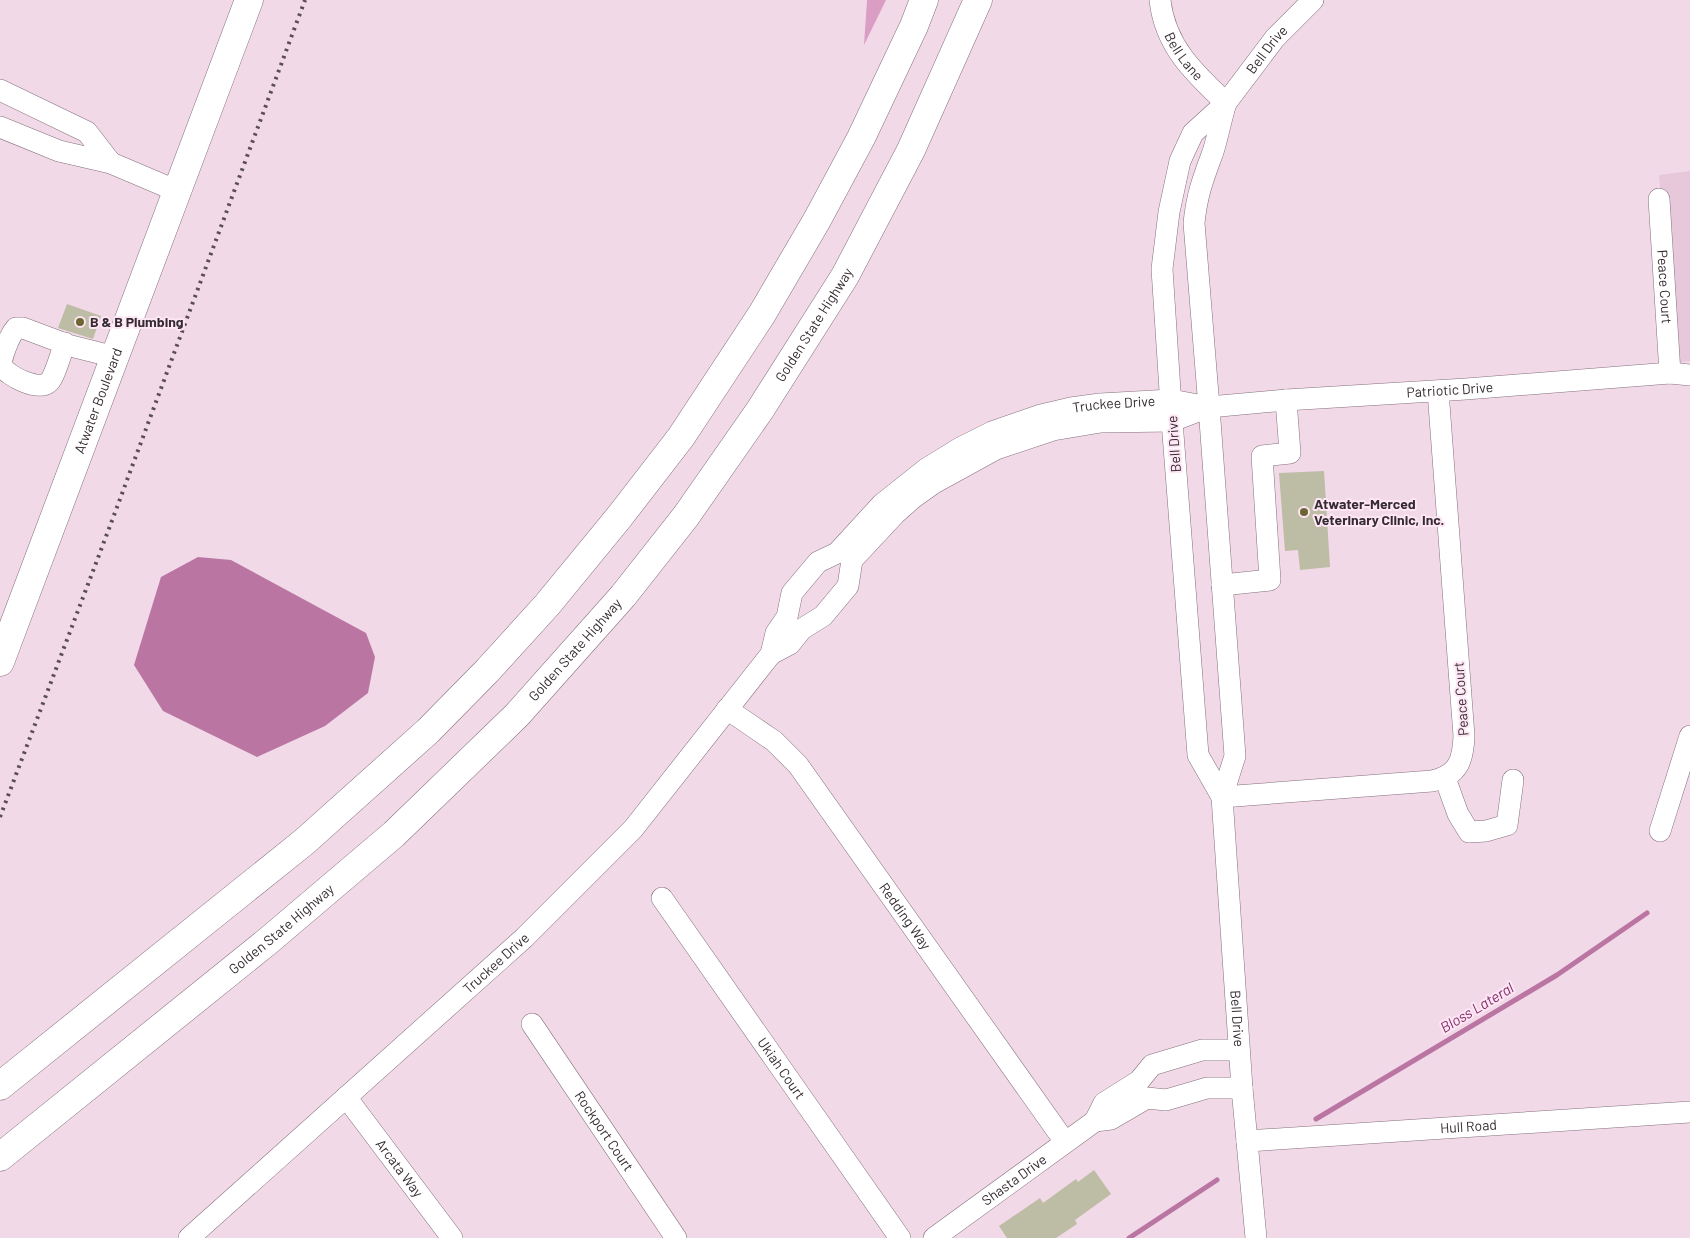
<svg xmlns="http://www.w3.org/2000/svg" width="1690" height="1238" font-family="Barlow,sans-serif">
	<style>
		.built { fill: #e7c8db }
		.green { fill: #da9dc4 }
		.water { fill: #ba75a2 }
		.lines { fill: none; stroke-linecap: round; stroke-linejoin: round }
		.stream { stroke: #ba75a2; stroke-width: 5 }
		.building { fill: #bdbca4 }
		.minor-casing { stroke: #85707c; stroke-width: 22 }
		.major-casing { stroke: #85707c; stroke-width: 29 }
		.highway-casing { stroke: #85707c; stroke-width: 29 }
		.minor { stroke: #fff; stroke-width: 21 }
		.major { stroke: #fff; stroke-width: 28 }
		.highway { stroke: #fff; stroke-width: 28 }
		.rail { stroke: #5a4e55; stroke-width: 4; stroke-dasharray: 2.5 5; stroke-linecap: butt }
		.poi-dot { fill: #6a6532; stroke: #fee6f5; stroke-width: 2 }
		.labels { text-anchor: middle; stroke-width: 4; stroke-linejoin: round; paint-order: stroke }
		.street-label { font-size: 14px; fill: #352c32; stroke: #fee6f5 }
		.poi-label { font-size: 14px; font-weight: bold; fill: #352c32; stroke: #fee6f5; text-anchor: start }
		.water-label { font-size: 15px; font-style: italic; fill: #822f6a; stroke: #fee6f5 }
	</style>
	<rect width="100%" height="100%" fill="#f1d9e8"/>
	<!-- built -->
	<path class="built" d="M1690,171V361L1674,363L1659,175Z"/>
	<!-- green -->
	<path class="green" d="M867,0H886L864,45L867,1Z"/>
	<!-- water -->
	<path class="water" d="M198,557L231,560L366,633L375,657L368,693L325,726L257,757L163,711L134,665L161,577Z"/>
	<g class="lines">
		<!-- stream -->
		<path class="stream" d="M1316,1119L1557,975L1647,913
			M1129,1238L1217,1180"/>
	</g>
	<!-- building -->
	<path class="building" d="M67,304L101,316L93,339L58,328Z
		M1324,471L1330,567L1300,570L1298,550L1285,551L1279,473Z
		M1094,1170L1111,1194L1075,1220L1077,1224L1056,1238H1007L999,1226L1040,1198L1043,1203L1076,1179L1078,1182Z"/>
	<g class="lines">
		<defs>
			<g id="minor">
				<path id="s1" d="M1160,0C1165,46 1194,73 1226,103"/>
				<path d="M0,90L87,132L111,163"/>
				<path id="s2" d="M1226,103C1221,119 1218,136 1213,152C1203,179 1197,194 1194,223L1209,407L1235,756L1222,797L1242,1088L1256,1238"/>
				<path d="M0,127L59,151L111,163L177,191"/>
				<path id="s3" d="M1659,199L1670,373"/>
				<path d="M65,343C61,353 55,376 49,382C39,392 7,376 2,366C0,358 10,335 16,328H23L71,346L115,357"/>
				<path d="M1222,585L1270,580L1262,456L1290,453L1286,400"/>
				<path id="s4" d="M771,654L790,644L802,629L823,616L848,586L852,560L895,514L913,498L934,483L996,449L1053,430L1101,422L1172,421L1209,407L1286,400L1466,389L1670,373L1690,375"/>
				<path id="s5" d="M727,709L774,741L798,765L1065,1142"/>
				<path d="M1445,778L1458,814L1469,832L1486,831L1507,825L1513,780"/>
				<path id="s6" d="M1222,797L1198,755L1172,421L1162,269L1169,212L1180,161L1193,133L1226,103L1275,38L1313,0"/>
				<path d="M1222,797L1432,781C1459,775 1463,760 1464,736L1438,391"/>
				<path d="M1660,831L1690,736"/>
				<path id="s7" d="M662,898L900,1238"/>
				<path id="s8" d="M532,1024L676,1238"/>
				<path id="s9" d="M346,1097L452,1238"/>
				<path d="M1095,1121L1111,1119L1147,1098L1166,1100L1207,1088H1242"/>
				<path id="s10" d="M1247,1141L1690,1112"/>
				<path id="s11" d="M189,1238L524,938L633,829L771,654L776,633L787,617L792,593L818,562L837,553L882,504L926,469L960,448L992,432L1041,415L1071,408L1100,404L1171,400L1209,407"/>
				<path id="s12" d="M934,1238L1095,1121L1104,1103L1139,1081L1152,1065L1202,1050H1239"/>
			</g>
			<g id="major">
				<path id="s13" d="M0,662L249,0"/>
			</g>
			<g id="highway">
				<path d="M0,1086L304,842L428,731L487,671L547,605L620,516L681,437L762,314L817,220L861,138L914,26L924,0"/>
				<path id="s14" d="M0,1157L268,941L394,834L517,715L623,596L686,516L760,410L845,276L911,150L978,0"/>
			</g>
		</defs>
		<!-- minor casing -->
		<use href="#minor" class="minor-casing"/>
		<!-- major casing -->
		<use href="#major" class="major-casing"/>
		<!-- highway casing -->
		<use href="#highway" class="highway-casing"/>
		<!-- minor -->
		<use href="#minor" class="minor"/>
		<!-- major -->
		<use href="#major" class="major"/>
		<!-- highway -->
		<use href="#highway" class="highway"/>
		<!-- rail -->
		<path class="rail" d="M0,817L110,526L305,0"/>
	</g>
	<!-- markers -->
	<g class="poi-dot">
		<circle cx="80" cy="322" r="5"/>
		<circle cx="1304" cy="512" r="5"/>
	</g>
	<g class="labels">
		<!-- street labels -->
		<g class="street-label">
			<text dy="5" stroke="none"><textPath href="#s6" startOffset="788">Bell Drive</textPath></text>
			<text dy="5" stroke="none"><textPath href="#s1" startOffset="62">Bell Lane</textPath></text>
			<text dy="5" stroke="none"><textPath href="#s3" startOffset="88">Peace Court</textPath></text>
			<text dy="5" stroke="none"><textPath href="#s14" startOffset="1172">Golden State Highway</textPath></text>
			<text dy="5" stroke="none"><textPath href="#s4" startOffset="775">Patriotic Drive</textPath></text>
			<text dy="5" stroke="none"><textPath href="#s13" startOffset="279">Atwater Boulevard</textPath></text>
			<text dy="5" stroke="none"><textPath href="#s11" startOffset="1278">Truckee Drive</textPath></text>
			<text transform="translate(1174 444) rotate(-94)" y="5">Bell Drive</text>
			<text dy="5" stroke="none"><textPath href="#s14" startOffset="768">Golden State Highway</textPath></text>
			<text transform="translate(1461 699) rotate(-94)" y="5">Peace Court</text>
			<text dy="5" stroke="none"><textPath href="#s5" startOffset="276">Redding Way</textPath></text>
			<text dy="5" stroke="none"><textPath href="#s14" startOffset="362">Golden State Highway</textPath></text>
			<text dy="5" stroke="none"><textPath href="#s11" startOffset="412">Truckee Drive</textPath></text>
			<text dy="5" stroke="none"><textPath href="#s2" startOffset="924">Bell Drive</textPath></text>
			<text dy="5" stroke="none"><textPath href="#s7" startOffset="208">Ukiah Court</textPath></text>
			<text dy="5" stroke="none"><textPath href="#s10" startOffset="222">Hull Road</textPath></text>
			<text dy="5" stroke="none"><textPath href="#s8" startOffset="129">Rockport Court</textPath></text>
			<text dy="5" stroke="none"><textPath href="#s9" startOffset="89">Arcata Way</textPath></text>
			<text dy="5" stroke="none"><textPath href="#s12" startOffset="99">Shasta Drive</textPath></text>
		</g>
		<!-- poi labels -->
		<g class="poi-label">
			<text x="90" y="327">B &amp; B Plumbing</text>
			<text x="1314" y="509">Atwater-Merced<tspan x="1314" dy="16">Veterinary Clinic, Inc.</tspan></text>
		</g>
		<!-- water labels -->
		<g class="water-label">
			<text transform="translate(1477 1008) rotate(-31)" y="5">Bloss Lateral</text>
		</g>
	</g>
</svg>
